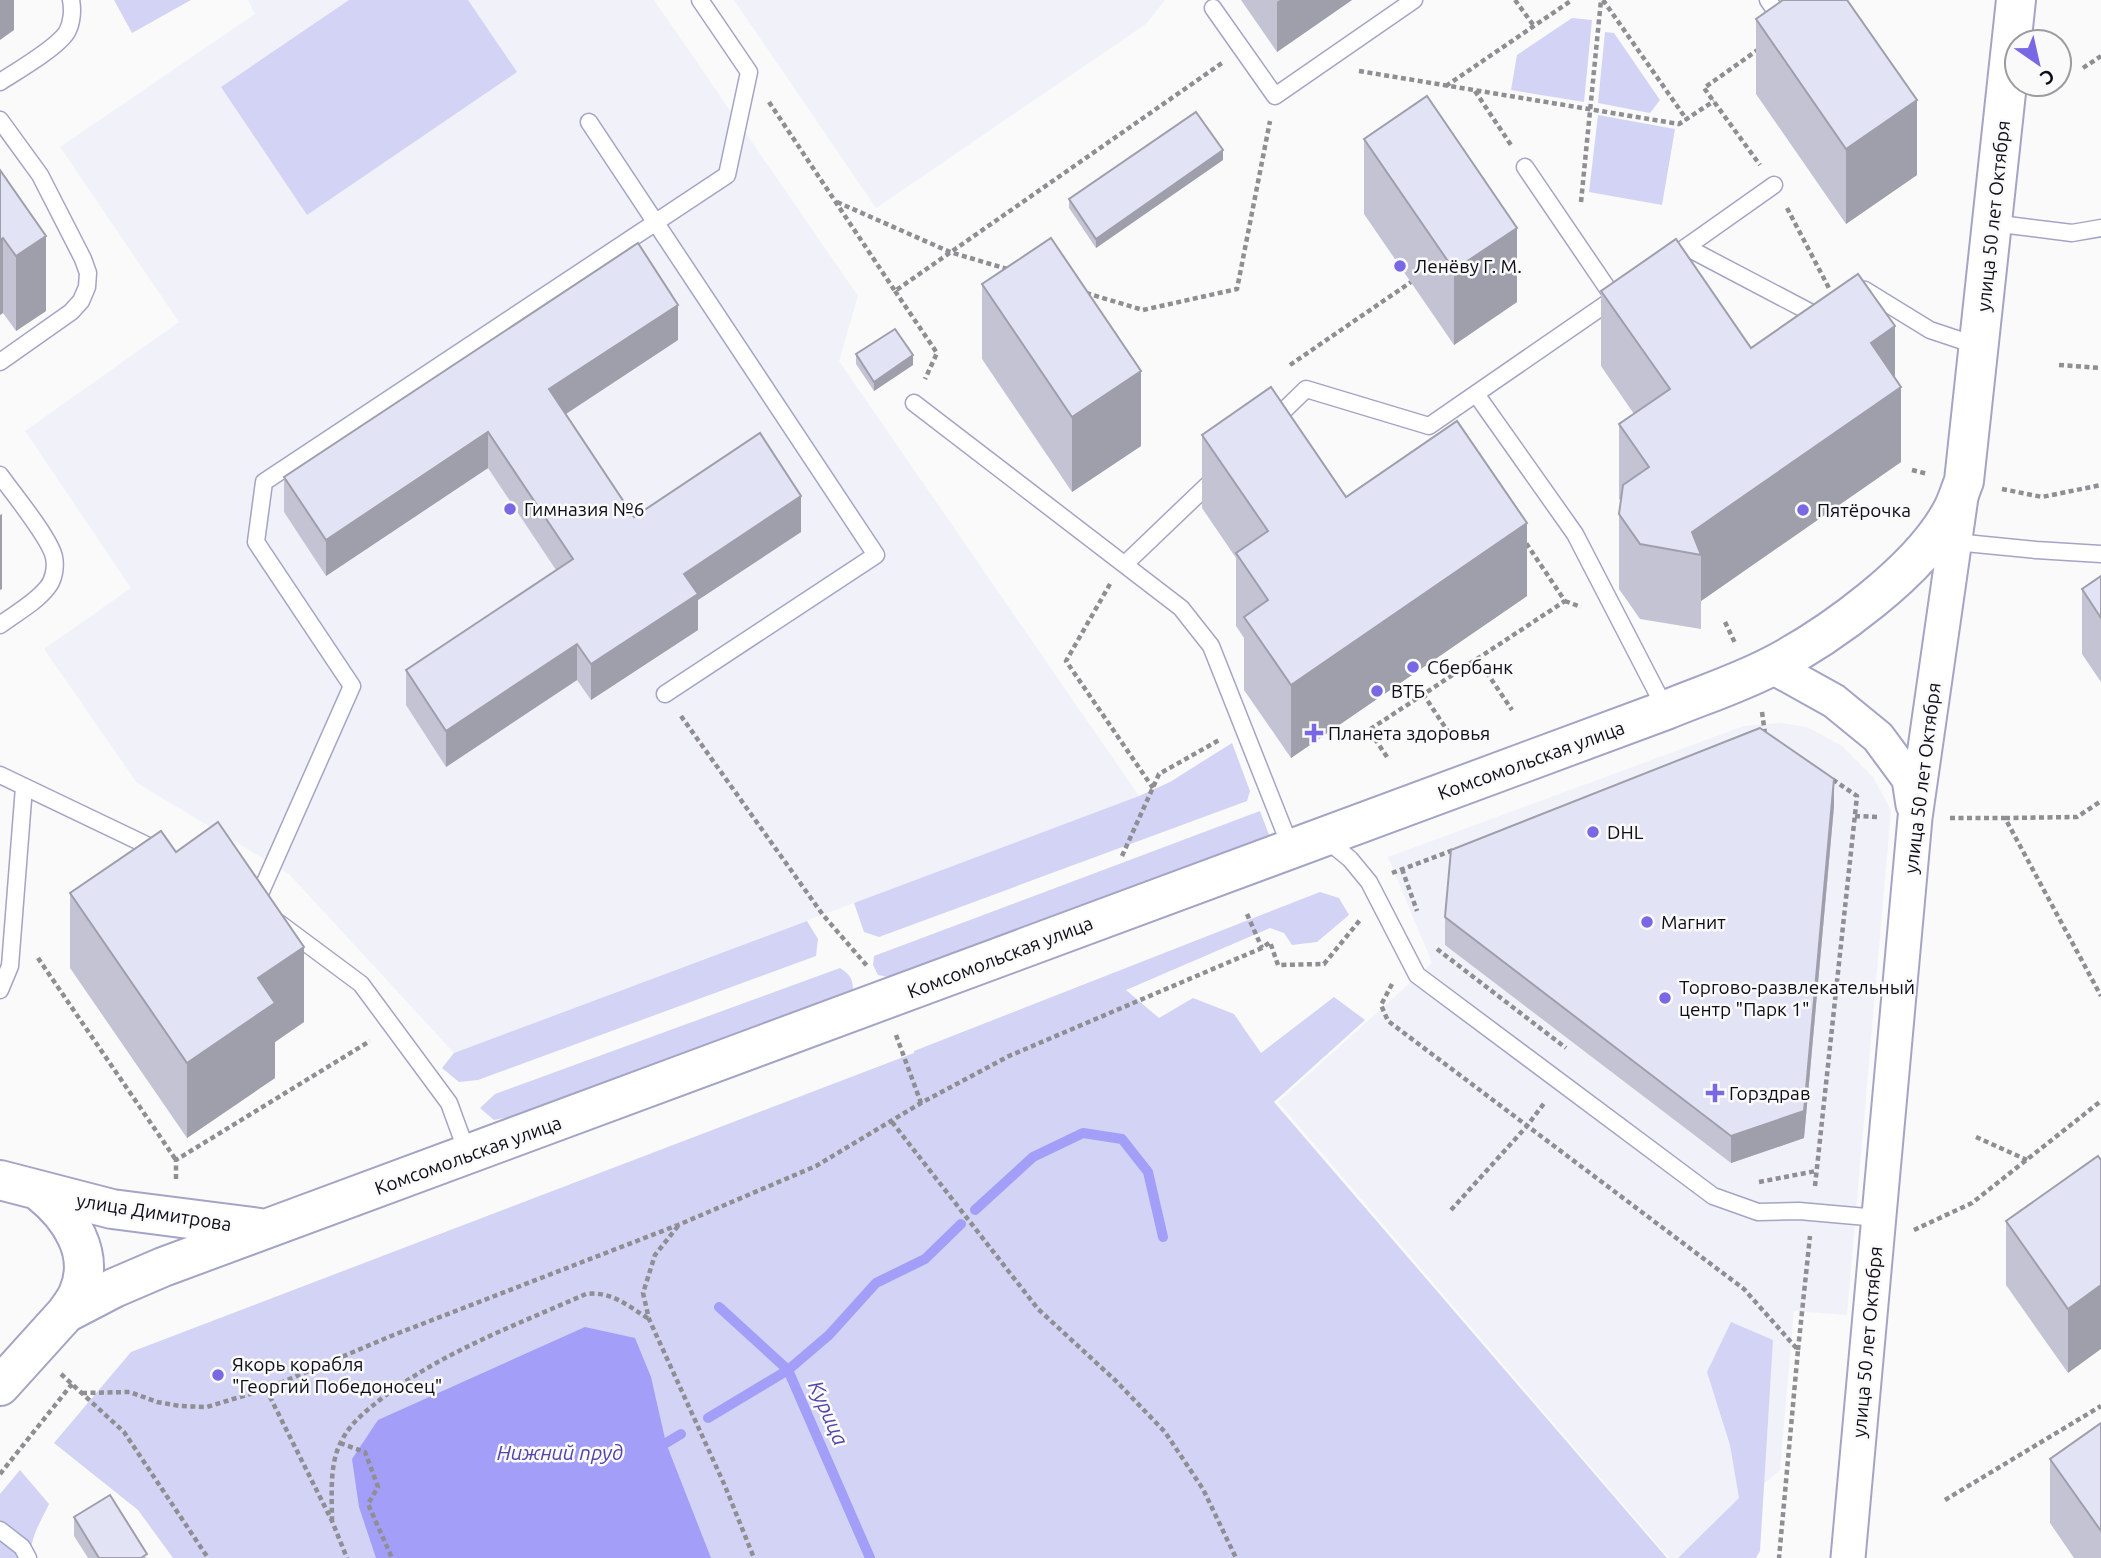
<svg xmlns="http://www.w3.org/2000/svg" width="2101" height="1558" font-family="Ubuntu,sans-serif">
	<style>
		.built { fill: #f1f1fa }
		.green { fill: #d3d3f6 }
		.water { fill: #a39ef8 }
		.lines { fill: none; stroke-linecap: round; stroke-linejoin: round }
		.stream { stroke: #a39ef8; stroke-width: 10 }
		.lane-casing { stroke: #a4a4c6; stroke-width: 19 }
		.street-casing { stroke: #a4a4c6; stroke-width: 37 }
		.secondary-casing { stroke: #a4a4c6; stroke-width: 42 }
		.path { stroke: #8e8e93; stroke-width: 4.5; stroke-dasharray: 5 3.5; stroke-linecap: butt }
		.lane { stroke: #fff; stroke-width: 16 }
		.street { stroke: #fff; stroke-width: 33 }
		.secondary { stroke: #fff; stroke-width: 38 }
		.wall { fill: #c3c3d4 }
		.shaded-wall { fill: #9f9fac }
		.building { fill: #e3e3f6; stroke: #9f9fac; stroke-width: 2 }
		.poi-dot { fill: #7968e3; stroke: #fafafa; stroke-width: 2.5 }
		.labels { text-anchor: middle; stroke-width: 5; stroke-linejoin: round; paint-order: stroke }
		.street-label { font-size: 19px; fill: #0e0d19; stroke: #fafafa }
		.poi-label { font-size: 19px; fill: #0e0d19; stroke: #fafafa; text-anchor: start }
		.water-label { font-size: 21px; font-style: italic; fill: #5343aa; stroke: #fafafa }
	</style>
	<rect width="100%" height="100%" fill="#fafafa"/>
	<!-- built -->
	<path class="built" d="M248,0H654L858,296L839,361L1139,796L454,1053L289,874L137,783L44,649L131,588L25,431L179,322L60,147L255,14Z
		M734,0H1165L1146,24L876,208Z
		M1781,723L1807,727L1842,746L1873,777L1891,810L1847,1315L1794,1311L1780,1470L1677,1558H1669L1278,1102L1432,963L1388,857L1744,726Z"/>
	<!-- green -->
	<path class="green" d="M114,0H191L132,33Z
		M349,0H468L517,72L307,215L221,87Z
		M1572,18L1592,20L1584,102L1511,90L1517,55Z
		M1605,32L1614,33L1660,100L1650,113L1598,103Z
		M1598,115L1675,129L1662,205L1589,192Z
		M1232,743L1250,791L1247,801L879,937L864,932L854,903L1139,796L1170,782Z
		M1260,811L1269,835L888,977L878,975L873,965L874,956Z
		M1320,892L1339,898L1349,915L1317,942L1292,945L1284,933L1270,928L1126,990L1159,1018L1193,998L1234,1014L1261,1053L1334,997L1365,1020L1274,1102L1667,1558H173L138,1510L54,1443L131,1352L914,1053V1051Z
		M807,921L818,939L816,956L478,1080L459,1082L442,1068L454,1053Z
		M840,968C849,974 853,978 853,990L509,1117L494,1120L480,1108L495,1094Z
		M1731,1322L1773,1340L1760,1551L1756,1558H1678L1739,1498L1730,1445L1707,1372Z
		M20,1470L49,1504C41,1521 29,1539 31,1558H0V1494Z"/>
	<!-- water -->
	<path class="water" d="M585,1327L635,1338L651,1377L666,1443L711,1558H376L359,1507L352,1459L378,1420Z"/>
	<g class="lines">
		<!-- stream -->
		<path class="stream" d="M975,1210L1033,1157L1083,1133L1122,1139L1148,1172L1163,1237
			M719,1307L788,1370L870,1558
			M708,1418L788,1370L829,1335L876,1283L925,1259L961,1224
			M666,1443L681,1434"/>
		<defs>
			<path id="lane" d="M1768,0L1784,23
				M1213,8L1275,96L1414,0
				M0,82C17,71 57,48 67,32C72,23 73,10 71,0
				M0,120L40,175L83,259L88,273L87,287L81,301L71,312L0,362
				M589,122L876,555L665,694
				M1525,167L1614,298
				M1992,223L2072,233L2101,228
				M1686,247L1823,319
				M1665,262L1774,185
				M1856,297L1865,290L1930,330L1978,346
				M1476,394L1575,534L1666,710
				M914,403L1181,608L1211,646L1291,848
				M1270,424L1306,389L1429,426L1619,295
				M0,475C12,492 50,538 54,557C56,567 54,580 47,588C35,603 16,613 0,625
				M1955,542L2036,550L2101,554
				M1125,564L1217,476
				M0,775L161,852
				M1323,840L1334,846L1350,859L1369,882L1417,975L1713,1196L1758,1212L1799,1211L1878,1218
				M255,905L352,686L256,542L264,482L727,175L749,72L700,0
				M279,923L361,984L449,1103L468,1155
				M0,990L10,966L24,787
				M0,1530L22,1547L28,1558"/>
			<path id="street" d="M1771,666L1834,701L1878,737L1909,779L1913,805
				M1848,1558L1915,818L1961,497"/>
			<path id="secondary" d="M0,1180L112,1209L260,1228
				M40,1192C70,1216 96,1254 78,1294C75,1301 70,1307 66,1313
				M0,1386L66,1313L114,1288L163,1267L1666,710C1700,696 1737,684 1770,667C1830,636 1920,571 1952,511C1957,502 1960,491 1964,481L2016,0"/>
		</defs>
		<!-- lane casing -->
		<use href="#lane" class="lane-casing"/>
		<!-- street casing -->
		<use href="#street" class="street-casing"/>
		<!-- secondary casing -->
		<use href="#secondary" class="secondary-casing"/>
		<!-- path -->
		<path class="path" d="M1515,0L1534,26
			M1603,0L1687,120
			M1759,49L1704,88L1760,165
			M2083,68L2101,56
			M1359,71L1679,124L1714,101
			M1446,86L1572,0
			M1475,91L1511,145
			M769,102L895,291L1222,63
			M837,202L950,252L1007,269
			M1581,202L1601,0
			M1787,208L1830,290
			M895,291L937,353L925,379
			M1086,293L1143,310L1237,289L1270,121
			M1290,365L1411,282
			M2059,365L2101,368
			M1912,470L1928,474
			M2002,489L2042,497L2101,485
			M1110,584L1066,661L1153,788
			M1565,601L1581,607
			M1725,622L1735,643
			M1477,658L1512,710
			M1423,694L1449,733
			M1762,712L1765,734
			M681,716L823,915L868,967
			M1387,757L1369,730L1565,601L1524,540
			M1855,816L1879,817
			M1950,818H2005L2101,996
			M2005,818L2077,817L2101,801
			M1122,856L1159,774L1221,739
			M1402,869L1417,911
			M1392,873L1456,849
			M1247,914L1262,948
			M1437,949L1566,1048
			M38,958L176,1160
			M1392,984L1381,1005L1388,1021L1744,1289L1798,1350L1779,1558
			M896,1035L921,1103
			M892,1122L1038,1309L1116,1381L1165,1432L1203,1489L1236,1558
			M1976,1137L2027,1160
			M176,1179V1160L370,1041
			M1759,1182L1816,1171
			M1815,1186L1857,796L1832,779
			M1451,1210L1527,1126L1545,1102
			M678,1226L655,1255L643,1293L649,1319L725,1486L754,1558
			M1914,1230L1972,1203L2101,1101
			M1798,1350L1810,1236
			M61,1374L124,1432L208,1558
			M266,1389L332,1521L347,1558
			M82,1393L130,1392L157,1402L180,1406L207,1407L266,1389L391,1336L678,1225L816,1166L921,1103L1009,1056L1262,948L1270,942L1278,965L1324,964L1360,920
			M340,1443L365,1452L378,1487L368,1504L392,1558
			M0,1474L72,1384
			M1945,1500L2101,1406
			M332,1521C332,1496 329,1464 341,1442C350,1423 366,1411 381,1399C442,1352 516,1325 586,1294C612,1291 628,1306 649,1319"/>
		<!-- lane -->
		<use href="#lane" class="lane"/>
		<!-- street -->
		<use href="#street" class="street"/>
		<!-- secondary -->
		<use href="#secondary" class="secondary"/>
	</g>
	<!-- wall -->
	<path class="wall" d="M1241,0H1352L1277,52Z
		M1756,19L1917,175L1846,224L1756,94Z
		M1364,139L1517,302L1454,345L1364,214Z
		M1223,160L1096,248L1069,208V199Z
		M0,170L46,311L16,331L3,313L0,315Z
		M982,284L1141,446L1072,492L982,359Z
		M1601,291L1751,348L1895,377L1901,462L1701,601V629L1640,619L1619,589V514L1621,501L1619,499V424L1634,414L1601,366Z
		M678,340L566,414L634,517L801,532L698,600V630L591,700L577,680L446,767L406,705V670L556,570L488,468L326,576L284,512V477Z
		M856,354L913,365L874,391L856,364Z
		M1202,435L1346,497L1527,596L1291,758L1244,690V638L1236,626V558L1202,508Z
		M2101,576V682L2082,654V589Z
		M1834,806L1804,1138L1731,1163L1445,945V917Z
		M176,852L304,1022L275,1042V1078L187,1138L70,968V893Z
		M2098,1156L2068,1373L2006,1285V1221Z
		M2101,1423V1558H2074L2050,1523V1459Z
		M74,1517L147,1558H88L74,1536Z"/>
	<!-- shaded-wall -->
	<path class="shaded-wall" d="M0,0H14V30L0,40Z
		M1280,0H1352L1277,52V2Z
		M1917,100V175L1846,224V149Z
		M1223,150V160L1096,248V239Z
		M1517,228V302L1454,345V270Z
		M46,236V311L16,331V256Z
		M3,238V313L0,315V240Z
		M678,305V340L549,425V389Z
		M1895,326V392L1901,387V462L1701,601V555L1692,532L1871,343Z
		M913,355V365L874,391V382Z
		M1141,371V446L1072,492V417Z
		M488,432V468L326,576V540Z
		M801,496V532L698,600V630L591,700V664L684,574Z
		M2,514V589L0,590V515Z
		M1527,523V596L1291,758V685Z
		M577,644V680L446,767V731Z
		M1834,779V806L1804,1138L1731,1163V1136Z
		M304,947V1022L275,1042V1078L187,1138V1063L258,978Z
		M2101,1285V1349L2068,1373V1309Z"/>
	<!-- building -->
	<path class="building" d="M1783,0H1847L1917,100L1846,149L1756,19Z
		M1427,96L1517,228L1454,270L1364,139Z
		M1196,112L1223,150L1096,239L1069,199Z
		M0,170L46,236L16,256L3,238L0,240Z
		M1051,238L1141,371L1072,417L982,284Z
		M1676,239L1751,348L1858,274L1895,326L1871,343L1901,387L1692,532L1701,555L1640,544L1619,514L1623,485L1649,467L1619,424L1670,389L1601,291Z
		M638,243L678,305L549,389L634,517L760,433L801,496L684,574L698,594L591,664L577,644L446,731L406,670L573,559L488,432L326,540L284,477Z
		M895,329L913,355L874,382L856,354Z
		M1271,387L1346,497L1457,421L1527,523L1291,685L1244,617L1268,600L1236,553L1268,531L1202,435Z
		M2101,576V618L2082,589Z
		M1760,728L1834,779L1804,1111L1731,1136L1445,917L1451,850Z
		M218,822L304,947L258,978L275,1003L187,1063L70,893L161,831L176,852Z
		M2098,1156L2101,1160V1285L2068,1309L2006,1221Z
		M2101,1423V1531L2050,1459Z
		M110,1495L147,1554L141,1558H99L74,1517Z"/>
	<!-- markers -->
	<g class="poi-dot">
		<circle cx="1400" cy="266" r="7"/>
		<circle cx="510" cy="509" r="7"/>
		<circle cx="1803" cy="510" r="7"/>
		<circle cx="1413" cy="667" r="7"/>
		<circle cx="1377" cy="691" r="7"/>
		<path d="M1310.5 722.5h7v7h7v7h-7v7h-7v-7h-7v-7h7z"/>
		<circle cx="1593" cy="832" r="7"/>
		<circle cx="1647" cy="922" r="7"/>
		<circle cx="1665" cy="998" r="7"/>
		<path d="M1711.5 1082.5h7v7h7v7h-7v7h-7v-7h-7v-7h7z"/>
		<circle cx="218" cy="1375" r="7"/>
	</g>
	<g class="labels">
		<!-- street labels -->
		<g class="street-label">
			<text transform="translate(1993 216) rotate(-84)" y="7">улица 50 лет Октября</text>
			<text transform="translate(1531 760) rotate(-20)" y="7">Комсомольская улица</text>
			<text transform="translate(1922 778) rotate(-83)" y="7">улица 50 лет Октября</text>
			<text transform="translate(1000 957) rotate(-21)" y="7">Комсомольская улица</text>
			<text transform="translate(468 1155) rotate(-20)" y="7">Комсомольская улица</text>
			<text transform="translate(154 1212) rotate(9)" y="7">улица Димитрова</text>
			<text transform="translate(1867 1342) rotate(-85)" y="7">улица 50 лет Октября</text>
		</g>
		<!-- poi labels -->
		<g class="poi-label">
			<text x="1414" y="273">Ленёву Г. М.</text>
			<text x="524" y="516">Гимназия №6</text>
			<text x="1817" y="517">Пятёрочка</text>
			<text x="1427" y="674">Сбербанк</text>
			<text x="1391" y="698">ВТБ</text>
			<text x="1328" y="740">Планета здоровья</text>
			<text x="1607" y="839">DHL</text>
			<text x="1661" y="929">Магнит</text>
			<text x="1679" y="994">Торгово-развлекательный<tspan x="1679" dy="22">центр "Парк 1"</tspan></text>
			<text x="1729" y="1100">Горздрав</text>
			<text x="232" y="1371">Якорь корабля<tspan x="232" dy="22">"Георгий Победоносец"</tspan></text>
		</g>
		<!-- water labels -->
		<g class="water-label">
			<text transform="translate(828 1413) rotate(66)" y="7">Курица</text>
			<text x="560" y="1460">Нижний пруд</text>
		</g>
	</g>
	<!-- north arrow -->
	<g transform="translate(2038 63) rotate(146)"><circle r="33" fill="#fafafa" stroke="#9c9ba0" stroke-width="2"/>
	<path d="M0-5L12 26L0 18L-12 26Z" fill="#7968e3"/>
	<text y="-10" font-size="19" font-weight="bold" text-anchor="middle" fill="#0e0d19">С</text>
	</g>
</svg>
